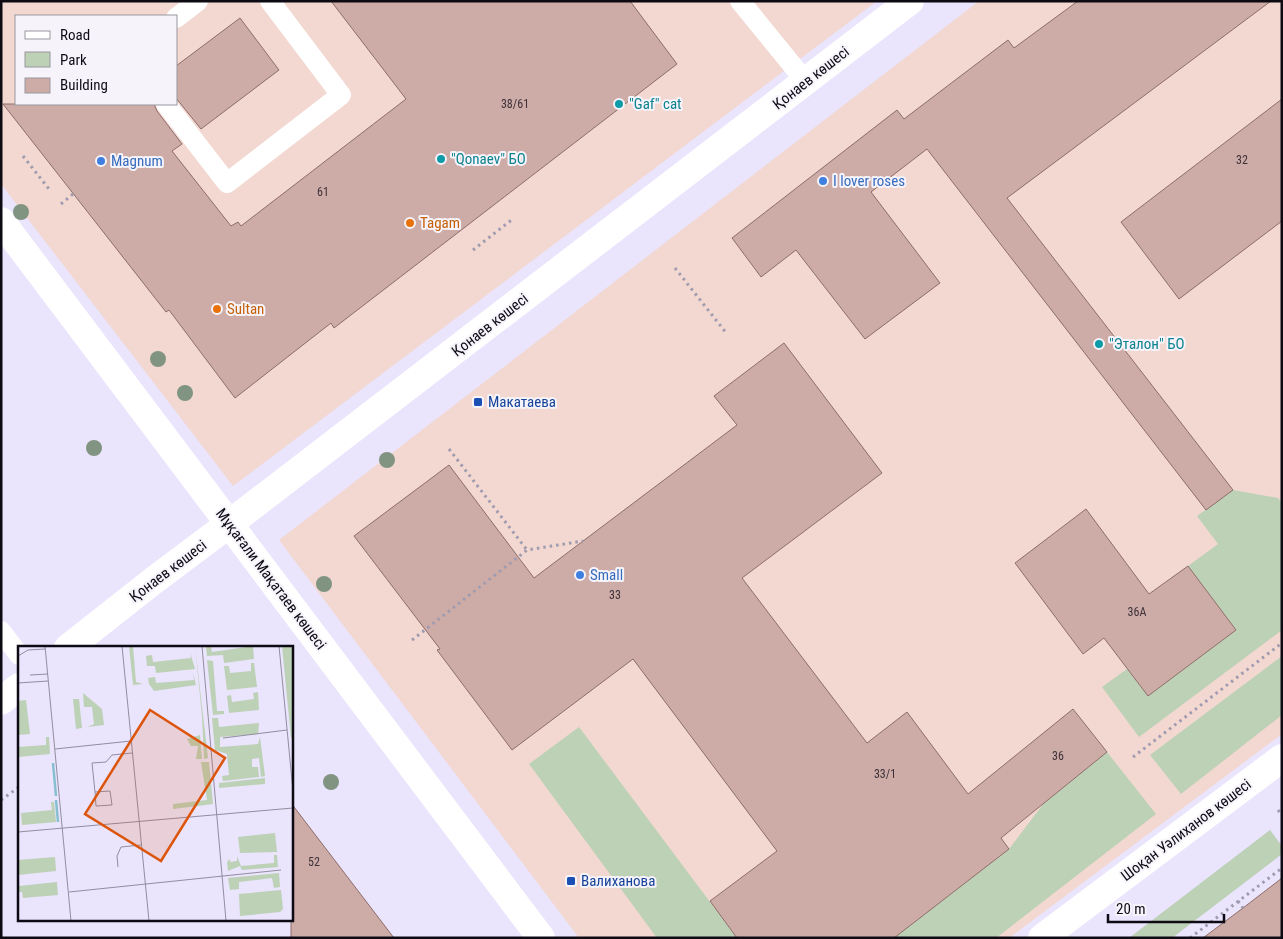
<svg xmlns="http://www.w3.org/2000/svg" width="1283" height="939" font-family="'Roboto Condensed',sans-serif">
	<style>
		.commercial { fill: #f2d8d1; fill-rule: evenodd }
		.green { fill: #bcd1b6 }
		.building { fill: #cdaba7; stroke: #8d6d6a }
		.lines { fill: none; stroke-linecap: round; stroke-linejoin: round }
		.path { stroke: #a09baf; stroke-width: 3; stroke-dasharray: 2.5 4; stroke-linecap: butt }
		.service { stroke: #fff; stroke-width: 20 }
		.minor { stroke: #fff; stroke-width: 28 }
		.tertiary { stroke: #fff; stroke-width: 28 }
		.secondary { stroke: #fff; stroke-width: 28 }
		.tree { fill: #819482 }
		.culture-dot { fill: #0f9aa8; stroke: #f6f4fa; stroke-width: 2 }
		.shop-dot { fill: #3f7fe0; stroke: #f6f4fa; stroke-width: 2 }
		.food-dot { fill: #e8710a; stroke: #f6f4fa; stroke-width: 2 }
		.transit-dot { fill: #1a4fb4; stroke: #f6f4fa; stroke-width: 2 }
		.labels { text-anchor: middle; stroke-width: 4; stroke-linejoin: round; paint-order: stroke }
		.number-label { font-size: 12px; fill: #3d3239 }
		.street-label { font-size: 15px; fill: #0d0a14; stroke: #f6f4fa }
		.culture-label { font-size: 15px; fill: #0d838f; stroke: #f6f4fa; text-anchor: start }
		.shop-label { font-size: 15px; fill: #366cbe; stroke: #f6f4fa; text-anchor: start }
		.food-label { font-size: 15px; fill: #c56008; stroke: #f6f4fa; text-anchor: start }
		.transit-label { font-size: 15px; fill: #164399; stroke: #f6f4fa; text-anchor: start }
		.inset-river { fill: none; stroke: #87bfd1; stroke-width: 2.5 }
		.inset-road { fill: none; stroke: #928d9f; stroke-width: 1 }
		.view { fill: #dd550c; fill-opacity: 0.15; stroke: #dd550c; stroke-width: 2.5 }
		.inset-edge { fill: none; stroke: #0d0a14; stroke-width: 2.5 }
	</style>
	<rect width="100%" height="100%" fill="#eae4fc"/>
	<!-- commercial -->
	<path class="commercial" d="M1,1H877L233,486L1,184ZM16,16H176V104H16Z
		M979,1H1282V734L1009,938H579L279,540Z"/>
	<!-- green -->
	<path class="green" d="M1233,490L1278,498L1282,503V630L1139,737L1102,687L1127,669L1148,696L1236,630L1188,566L1218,544L1197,516Z
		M1282,656V715L1181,794L1150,755Z
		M579,727L737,938H657L529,764Z
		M1107,752L1156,814L996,938H894L1009,849L1044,803Z
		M1270,830L1282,846V854L1172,938H1129Z"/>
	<!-- building -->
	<path class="building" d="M331,1H630L677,64L334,328L331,323L235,398L169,310L166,312L3,104H154L157,111L182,144L172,151L231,226L238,222L241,226L406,99Z
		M1078,1H1271L1007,198L1233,490L1206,510L927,149L871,192L940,283L865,339L796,250L761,277L732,238L897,110L904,119L1008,40L1014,48Z
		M240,18L279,70L201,129L176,98V66Z
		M1282,99V221L1179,299L1121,222Z
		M784,343L882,473L742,578L867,743L907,712L968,794L1073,709L1107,752L1001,838L1009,849L894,938H737L710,901L777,851L633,659L512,750L437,650L440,649L354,536L449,465L534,578L737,425L714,396Z
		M1086,509L1149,594L1188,566L1236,630L1148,696L1104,638L1083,654L1015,563Z
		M291,803L394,938H291Z
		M1282,878V938H1203L1243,908Z"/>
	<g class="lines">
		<!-- path -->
		<path class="path" d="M23,156L49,189
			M61,204L73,194
			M473,250L514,218
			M675,268L727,334
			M449,449L527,550
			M412,640L527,550L583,541
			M1133,757L1282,643
			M1,800L19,787
			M1278,810L1282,815
			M1238,901L1243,908
			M1190,938L1282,868"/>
		<!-- service -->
		<path class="service" d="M740,1L806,82
			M176,18L198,1
			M166,104L227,183L341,95L270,1
			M1,631L19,655"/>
		<!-- minor -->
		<path class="minor" d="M229,524L910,1
			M1042,938L1282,758"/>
		<!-- tertiary -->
		<path class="tertiary" d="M68,648L153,581L229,524
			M1,701L19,687"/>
		<!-- secondary -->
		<path class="secondary" d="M1,221L541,938"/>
	</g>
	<!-- trees -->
	<g class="tree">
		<circle cx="21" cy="212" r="8"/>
		<circle cx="158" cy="359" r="8"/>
		<circle cx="185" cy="393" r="8"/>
		<circle cx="94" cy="448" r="8"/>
		<circle cx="387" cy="460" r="8"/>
		<circle cx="324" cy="584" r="8"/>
		<circle cx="331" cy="782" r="8"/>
	</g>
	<!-- markers -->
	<g class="culture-dot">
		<circle cx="619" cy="104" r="5"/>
		<circle cx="441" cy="159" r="5"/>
		<circle cx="1099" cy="344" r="5"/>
	</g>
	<g class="shop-dot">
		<circle cx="101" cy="161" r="5"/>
		<circle cx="823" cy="181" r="5"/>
		<circle cx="580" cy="575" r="5"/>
	</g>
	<g class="food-dot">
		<circle cx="410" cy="223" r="5"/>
		<circle cx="217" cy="309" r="5"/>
	</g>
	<g class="transit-dot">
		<rect x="473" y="397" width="10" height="10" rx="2.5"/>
		<rect x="566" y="876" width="10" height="10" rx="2.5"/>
	</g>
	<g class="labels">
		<!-- number labels -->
		<g class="number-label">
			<text x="515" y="108">38/61</text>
			<text x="1242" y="164">32</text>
			<text x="323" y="196">61</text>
			<text x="615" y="599">33</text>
			<text x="1137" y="616">36А</text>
			<text x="1058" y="760">36</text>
			<text x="885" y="778">33/1</text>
			<text x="314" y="866">52</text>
		</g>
		<!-- street labels -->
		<g class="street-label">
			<text transform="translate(811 78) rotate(-38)" y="5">Қонаев көшесі</text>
			<text transform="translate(490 325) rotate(-38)" y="5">Қонаев көшесі</text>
			<text transform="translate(168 571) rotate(-37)" y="5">Қонаев көшесі</text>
			<text transform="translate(271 579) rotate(53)" y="5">Мұқағали Мақатаев көшесі</text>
			<text transform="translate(1186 830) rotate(-37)" y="5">Шоқан Уәлиханов көшесі</text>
		</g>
		<!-- culture labels -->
		<g class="culture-label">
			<text x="629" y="109">"Gaf" cat</text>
			<text x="451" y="164">"Qonaev" БО</text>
			<text x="1109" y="349">"Эталон" БО</text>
		</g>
		<!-- shop labels -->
		<g class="shop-label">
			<text x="111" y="166">Magnum</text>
			<text x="833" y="186">I lover roses</text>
			<text x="590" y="580">Small</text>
		</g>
		<!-- food labels -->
		<g class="food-label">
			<text x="420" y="228">Tagam</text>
			<text x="227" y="314">Sultan</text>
		</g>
		<!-- transit labels -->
		<g class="transit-label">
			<text x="488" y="407">Макатаева</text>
			<text x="581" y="886">Валиханова</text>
		</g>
	</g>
	<!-- overview -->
	<g transform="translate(18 646)">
		<rect width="275" height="275" fill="#eae4fc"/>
		<path d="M111,0H115L118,36L125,38L115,39ZM177,0L190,112L186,113L184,70ZM188,0H193L194,6L235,0L236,13L206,17L205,9L189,10ZM264,0H275V92H273ZM172,6L177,23L138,27L137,20H129L128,10L134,9L135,16L173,12ZM189,14L195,15L199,65H206V68L195,69ZM233,17H236L239,41L209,44L206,20H211L212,27L233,25ZM175,27L178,39L136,45L131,38L130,32L137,31L138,37L176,34ZM240,46L241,64L211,67L209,50L213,49L214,56L236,53L235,47ZM65,47L84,63L86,79L69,81L76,78L74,61H66ZM55,53H61L64,82L58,83ZM8,54L12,88L0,89V55ZM194,72H200L201,81L241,77L240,88L202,91V101L240,98L242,91L247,130L243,131L241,112L234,113V121H240L241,131L205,135L204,130L211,129L209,108L197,104ZM182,89L184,113H178L180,100H173L169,93ZM28,91H31L32,108L0,111V101L28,99ZM183,116H191L195,158L155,163V158L189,154ZM247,132V138L201,142V137ZM33,156H36L38,176L4,179L3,167L34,164ZM257,187L259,206L222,207L220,191ZM256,209H259L260,221L224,224L222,220L210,225L209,216L212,213V216L219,215V210L223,220L256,217ZM37,211L38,225L0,229V214ZM261,227L262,241L256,242L254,232L221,236V243L212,244L210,232ZM0,233L1,240L39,236L40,249L5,252L4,246H0ZM263,244L265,263L262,266L222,270L221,248Z" fill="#bcd1b6"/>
		<path class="inset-river" d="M35,117L38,150M38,154L40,176"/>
		<path class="inset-road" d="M27,0L53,275M104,0L131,275M184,0L208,275M261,0L275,145M0,10L10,4L27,3M12,29L30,28M0,37L30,35M205,92L269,84M37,103L113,95M77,146L92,145L94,159L78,160L77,146L74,117L88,116L94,109L114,107M0,186L275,162M100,221L99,210L103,201L123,199M51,246L263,224"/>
		<path class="view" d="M132,64L207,112L143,215L67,168Z"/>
		<rect width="275" height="275" class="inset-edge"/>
	</g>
	<!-- border -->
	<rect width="1283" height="939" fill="none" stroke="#0d0a14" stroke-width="5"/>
	<!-- legend -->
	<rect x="15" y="15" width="162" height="90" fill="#f6f4fa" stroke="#99969e"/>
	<rect x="25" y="31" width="25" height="8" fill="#ffffff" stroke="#99969e"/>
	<text x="60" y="40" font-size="15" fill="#0d0a14">Road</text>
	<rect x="25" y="52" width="25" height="15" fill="#bcd1b6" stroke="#99969e"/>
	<text x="60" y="65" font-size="15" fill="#0d0a14">Park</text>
	<rect x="25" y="78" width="25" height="15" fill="#cdaba7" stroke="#99969e"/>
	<text x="60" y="90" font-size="15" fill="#0d0a14">Building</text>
	<!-- scale -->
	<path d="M1108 914v8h116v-8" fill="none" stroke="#0d0a14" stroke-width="2.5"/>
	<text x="1116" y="914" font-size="15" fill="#0d0a14" stroke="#f6f4fa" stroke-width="4" paint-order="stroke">20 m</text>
</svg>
